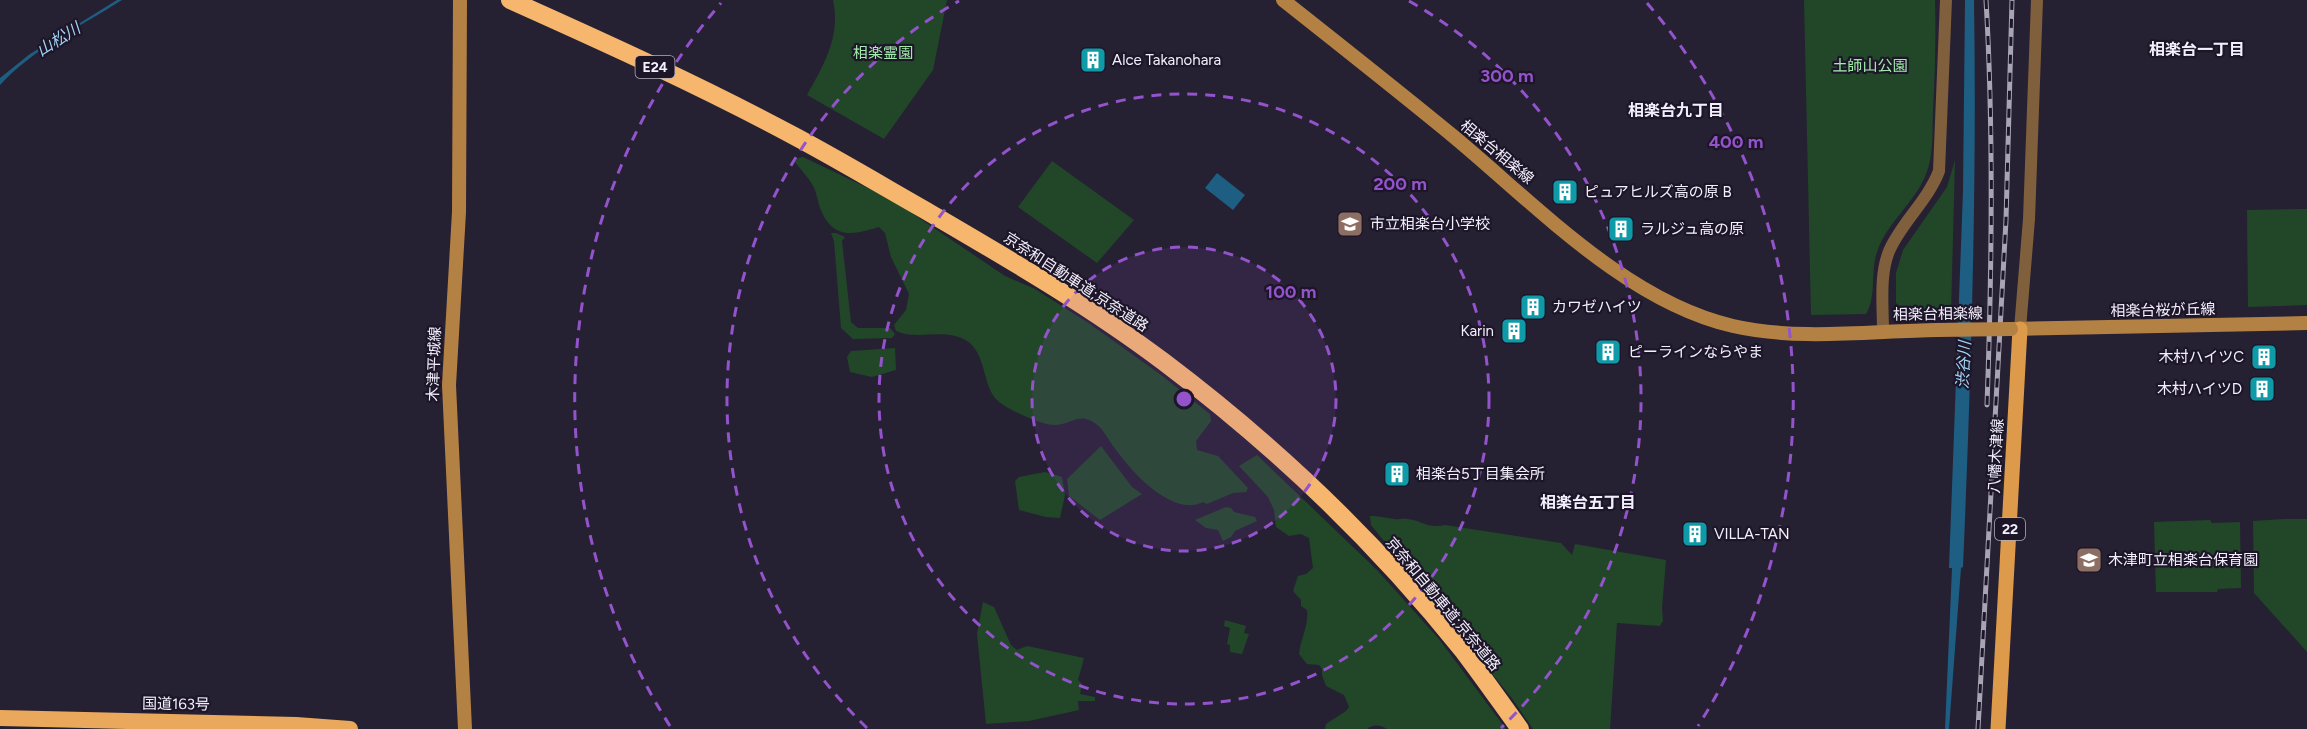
<svg xmlns="http://www.w3.org/2000/svg" width="2307" height="729" font-family="Figtree,'Noto Sans JP',sans-serif">
	<style>
		.green { fill: #214728 }
		.water { fill: #1e5e82 }
		.lines { fill: none; stroke-linecap: round; stroke-linejoin: round }
		.tertiary { stroke: #805f3c; stroke-width: 12 }
		.secondary { stroke: #b48145; stroke-width: 14 }
		.primary { stroke: #dd9a4a; stroke-width: 15 }
		.trunk { stroke: #eaa85c; stroke-width: 16 }
		.motorway { stroke: #f6b66d; stroke-width: 18 }
		.rail-casing { stroke: #a9a4b3; stroke-width: 5 }
		.rail { stroke: #1d1629; stroke-width: 3; stroke-dasharray: 9; stroke-linecap: butt }
		.secondary-bridge { stroke: #b48145; stroke-width: 14 }
		.ring { fill: none; stroke: #9353cb; stroke-width: 3; stroke-dasharray: 10 8 }
		.labels { text-anchor: middle; stroke-width: 4.5; stroke-linejoin: round; paint-order: stroke }
		.shield { fill: #1d1629; stroke: #b3aebd; stroke-width: 1.5 }
		.shield-label { font-size: 14px; font-weight: bold; fill: #f3effc }
		.park-label { font-size: 15px; fill: #a1ecaa; stroke: #1d1629 }
		.poi-label { font-size: 15px; fill: #f3effc; stroke: #1d1629; text-anchor: start }
		.street-label { font-size: 15px; fill: #f3effc; stroke: #1d1629 }
		.water-label { font-size: 16px; font-style: italic; fill: #a2d4f5; stroke: #1d1629 }
		.neighbourhood-label { font-size: 16px; font-weight: bold; fill: #f3effc; stroke: #1d1629 }
		.centre { fill: #9353cb; stroke: #1d1629; stroke-width: 3 }
		.ring-label { font-size: 18px; text-anchor: middle; font-weight: bold; fill: #9353cb; stroke: #1d1629; stroke-width: 4.5; stroke-linejoin: round; paint-order: stroke }
	</style>
	<rect width="100%" height="100%" fill="#262033"/>
	<!-- green -->
	<path class="green" d="M833,0H947L933,70L884,139L807,95C824,65 841,36 833,0Z
		M1804,0H1935C1936,37 1935,74 1933,111C1932,131 1934,155 1926,174C1915,203 1887,222 1877,252C1870,273 1877,296 1866,314L1811,315Z
		M803,157L891,199L1005,276L1035,289L1090,324L1161,375L1210,414L1211,421L1196,441L1197,450L1218,456L1248,488L1246,492L1233,493L1207,504L1203,502C1191,508 1179,505 1168,499C1145,487 1129,467 1113,446C1108,439 1103,429 1096,424C1080,412 1073,423 1057,425C1045,426 1025,416 1014,411C1008,408 999,403 995,398C982,381 986,354 967,341C945,327 918,341 896,331L894,325L906,310L909,294L891,257L885,233L879,227C852,235 833,240 820,208C818,202 817,196 815,190C811,180 802,171 795,162L798,158Z
		M1955,160L1951,313H1907L1896,303V273L1903,250L1947,187Z
		M1052,161L1134,220L1097,263L1018,207Z
		M2307,209V305L2248,307L2247,210Z
		M831,233H836L845,237L842,241L851,322L858,328H890L895,334L892,338L853,339L841,328L834,241Z
		M895,348L896,370L872,377L850,372L847,357L851,351Z
		M1101,446L1132,487L1142,494L1100,520L1069,496L1067,479Z
		M1257,455L1377,570L1439,639L1506,729H1387C1381,725 1373,724 1367,729H1325L1326,724L1346,711L1349,707L1344,695L1326,686L1322,675V669L1319,665L1307,664L1299,654C1301,638 1309,625 1307,610L1301,606V600L1293,591L1298,576L1306,574L1313,568L1309,538L1301,534L1289,536L1276,527L1274,510L1268,497L1239,466Z
		M1045,472L1062,477L1065,495L1060,518L1046,517L1019,510L1015,481L1019,477Z
		M1226,507L1231,508L1234,512L1255,517L1257,521L1235,531L1231,537L1223,541L1218,530L1206,528L1195,520Z
		M1370,516C1379,516 1385,518 1394,519C1398,520 1403,518 1408,519C1423,521 1428,529 1445,525L1561,543L1572,555L1575,544L1666,560L1662,608L1663,621L1660,626L1617,623L1610,729H1533L1511,697L1371,525Z
		M2284,519H2307V652L2254,593L2253,521Z
		M2210,520L2212,523L2240,522L2241,588L2218,589L2217,592H2156L2154,522Z
		M983,602L994,607L1011,645L1017,650L1027,646L1084,658L1078,680L1082,684L1080,694L1095,697V701H1078L1079,710L1029,721L986,724L977,634Z
		M1225,620L1246,626L1244,633L1249,634L1242,654L1230,652V645L1227,644L1230,628L1224,626Z"/>
	<!-- water -->
	<path class="water" d="M117,0H122C81,26 33,49 0,85V78L30,54Z
		M1965,0H1974C1977,189 1971,378 1963,567L1961,568L1949,729H1945L1952,568H1949L1963,191Z
		M1217,173L1245,195L1233,210L1205,188Z"/>
	<g class="lines">
		<!-- tertiary -->
		<path class="tertiary" d="M2020,329L2029,219L2037,0
			M1883,331C1883,305 1879,273 1890,249C1903,221 1928,200 1939,171L1946,0"/>
		<!-- secondary -->
		<path class="secondary" d="M460,0L459,212L449,385L465,729
			M1283,0C1340,45 1397,90 1453,136C1535,204 1627,302 1733,326C1799,341 1870,331 1937,330
			M2011,329L2307,323"/>
		<!-- primary -->
		<path class="primary" d="M1998,729L2020,329"/>
		<!-- trunk -->
		<path class="trunk" d="M0,718L296,725L350,729"/>
		<!-- motorway -->
		<path class="motorway" d="M510,0C606,43 703,87 796,137C839,160 881,185 923,209C1005,257 1087,304 1164,362C1274,445 1378,544 1464,652C1483,677 1501,703 1520,729"/>
		<defs>
			<path id="rail" d="M1986,0C1994,135 1992,270 1987,405
				M1978,729L2006,220L2012,0"/>
		</defs>
		<!-- rail casing -->
		<use href="#rail" class="rail-casing"/>
		<!-- rail -->
		<use href="#rail" class="rail"/>
		<!-- secondary-bridge -->
		<path class="secondary-bridge" d="M1937,330L2011,329"/>
	</g>
	<!-- distance rings -->
	<circle cx="1184" cy="399" r="152" fill="#9353cb" fill-opacity=".12"/>
	<g class="ring">
		<circle cx="1184" cy="399" r="152"/>
		<circle cx="1184" cy="399" r="305"/>
		<path d="M867 728A457 457 0 0 1 959 1M1409 1A457 457 0 0 1 1501 728"/>
		<path d="M670 726A609 609 0 0 1 721 3M1647 3A609 609 0 0 1 1698 726"/>
	</g>
	<!-- icons -->
	<defs>
		<symbol id="building-square" viewBox="-11 -11 22 22"><rect x="-9" y="-9" width="18" height="18" rx="4" fill="#0f9aa8" stroke="#1d1629"/><path d="M-4-6H4V6H1V3H-1V6H-4ZM-2.5-4.3h1.7v1.8h-1.7ZM.8-4.3h1.7v1.8H.8ZM-2.5-1h1.7V.8h-1.7ZM.8-1h1.7V.8H.8Z" fill="#fff"/></symbol>
		<symbol id="school-square" viewBox="-11 -11 22 22"><rect x="-9" y="-9" width="18" height="18" rx="4" fill="#8d6e63" stroke="#1d1629"/><path d="M0-5L7-2L0 1L-7-2ZM-4 1L0 2.5L4 1V4Q0 6-4 4Z" fill="#fff"/></symbol>
	</defs>
	<g fill-rule="evenodd">
		<use href="#building-square" x="1078" y="45" width="30" height="30"/>
		<use href="#building-square" x="1550" y="177" width="30" height="30"/>
		<use href="#school-square" x="1335" y="209" width="30" height="30"/>
		<use href="#building-square" x="1606" y="214" width="30" height="30"/>
		<use href="#building-square" x="1518" y="292" width="30" height="30"/>
		<use href="#building-square" x="1499" y="316" width="30" height="30"/>
		<use href="#building-square" x="1593" y="337" width="30" height="30"/>
		<use href="#building-square" x="2249" y="342" width="30" height="30"/>
		<use href="#building-square" x="2247" y="374" width="30" height="30"/>
		<use href="#building-square" x="1382" y="459" width="30" height="30"/>
		<use href="#building-square" x="1680" y="519" width="30" height="30"/>
		<use href="#school-square" x="2074" y="545" width="30" height="30"/>
	</g>
	<g class="labels">
		<!-- shield labels -->
		<g class="shield">
			<rect x="635.5" y="56" width="39" height="22" rx="4.5"/>
			<rect x="1995" y="518" width="30" height="22" rx="4.5"/>
		</g>
		<g class="shield-label">
			<text x="655" y="72">E24</text>
			<text x="2010" y="534">22</text>
		</g>
		<!-- park labels -->
		<g class="park-label">
			<text x="883" y="58">相楽霊園</text>
			<text x="1870" y="71">土師山公園</text>
		</g>
		<!-- poi labels -->
		<g class="poi-label">
			<text x="1112" y="65">Alce Takanohara</text>
			<text x="1584" y="197">ピュアヒルズ高の原 B</text>
			<text x="1370" y="229">市立相楽台小学校</text>
			<text x="1640" y="234">ラルジュ高の原</text>
			<text x="1552" y="312">カワゼハイツ</text>
			<text x="1494" y="336" text-anchor="end">Karin</text>
			<text x="1628" y="357">ピーラインならやま</text>
			<text x="2244" y="362" text-anchor="end">木村ハイツC</text>
			<text x="2242" y="394" text-anchor="end">木村ハイツD</text>
			<text x="1416" y="479">相楽台5丁目集会所</text>
			<text x="1714" y="539">VILLA-TAN</text>
			<text x="2108" y="565">木津町立相楽台保育園</text>
		</g>
		<!-- street labels -->
		<g class="street-label">
			<text transform="translate(1497 152) rotate(40)" y="5">相楽台相楽線</text>
			<text transform="translate(1076 282) rotate(33)" y="5">京奈和自動車道;京奈道路</text>
			<text transform="translate(2163 310) rotate(-1)" y="5">相楽台桜が丘線</text>
			<text transform="translate(1938 314) rotate(-1)" y="5">相楽台相楽線</text>
			<text transform="translate(434 364) rotate(-88)" y="5">木津平城線</text>
			<text transform="translate(1996 456) rotate(-87)" y="5">八幡木津線</text>
			<text transform="translate(1443 604) rotate(50)" y="5">京奈和自動車道;京奈道路</text>
			<text transform="translate(176 704) rotate(1)" y="5">国道163号</text>
		</g>
		<!-- water labels -->
		<g class="water-label">
			<text transform="translate(58 39) rotate(-32)" y="6">山松川</text>
			<text transform="translate(1963 365) rotate(-87)" y="6">渋谷川</text>
		</g>
		<!-- neighbourhood labels -->
		<g class="neighbourhood-label">
			<text x="2197" y="55">相楽台一丁目</text>
			<text x="1676" y="116">相楽台九丁目</text>
			<text x="1588" y="508">相楽台五丁目</text>
		</g>
	</g>
	<circle cx="1184" cy="399" r="9" class="centre"/>
	<g class="ring-label">
		<text x="1507" y="82">300 m</text>
		<text x="1736" y="148">400 m</text>
		<text x="1400" y="190">200 m</text>
		<text x="1291" y="298">100 m</text>
	</g>
</svg>
